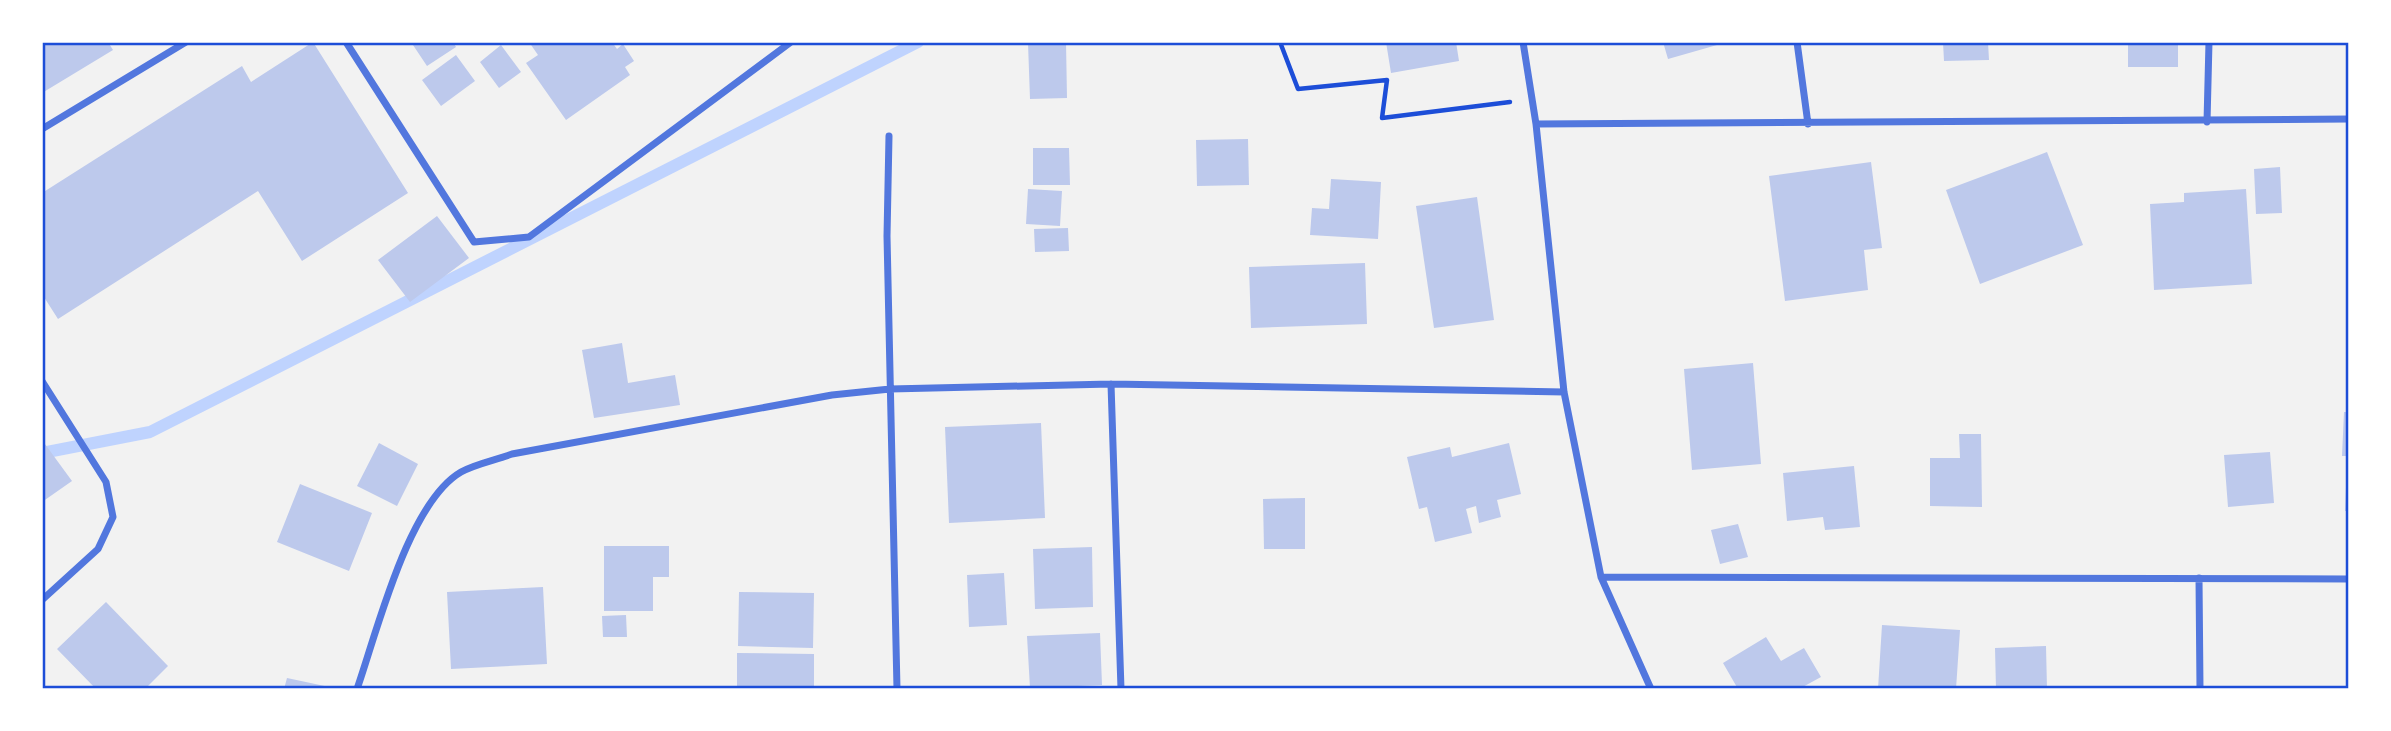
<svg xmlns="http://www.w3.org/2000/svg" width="2391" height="731" font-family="'Sofia Sans Condensed',sans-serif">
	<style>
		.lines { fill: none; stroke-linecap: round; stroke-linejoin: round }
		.stream { stroke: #bfd3fe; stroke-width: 12 }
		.building { fill: #bdc9ec }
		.path { stroke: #1d4ed8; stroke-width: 4.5 }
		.minor { stroke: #5277de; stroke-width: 7 }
		.neatline { fill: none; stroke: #1d4ed8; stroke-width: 2.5 }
	</style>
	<rect width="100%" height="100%" fill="#f2f2f2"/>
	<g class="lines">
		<!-- stream -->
		<path class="stream" d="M42,453L150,432L918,42"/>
	</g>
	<!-- building -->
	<path class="building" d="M42,42H108L113,50L42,93Z
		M313,42L408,193L302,261L258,191L58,319L42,294V193L242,66L251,82Z
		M411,42H453L456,47L427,66Z
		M529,42H612L617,49L623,44L634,61L625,67L630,75L566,120L526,63L538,55Z
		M1066,42L1067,98L1030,99L1028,43Z
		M1386,42H1456L1459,61L1391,73Z
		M1663,42H1724V43L1668,59Z
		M1943,42H1988L1989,60L1944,61Z
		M2128,42H2178V67H2128Z
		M501,45L521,72L499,88L480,62Z
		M456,55L475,81L441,106L422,80Z
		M1248,139L1249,185L1197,186L1196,140Z
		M1033,148H1069L1070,185H1033Z
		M2047,152L2083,245L1980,284L1946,190Z
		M1871,162L1882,248L1864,250L1868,290L1785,301L1769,176Z
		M2280,167L2282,213L2256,214L2254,169Z
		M1331,179L1381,182L1378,239L1310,235L1312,208L1329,209Z
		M1028,189L1062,191L1060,226L1026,224Z
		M2246,189L2252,284L2154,290L2150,204L2184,202V193Z
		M1477,197L1494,320L1434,328L1416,206Z
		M437,216L469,258L410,302L378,260Z
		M1068,228L1069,251L1035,252L1034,229Z
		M1365,263L1367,324L1251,328L1249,267Z
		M622,343L628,383L675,375L680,405L594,418L582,350Z
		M1753,363L1761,464L1692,470L1684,369Z
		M2344,412H2349V456H2342Z
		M1041,423L1045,518L949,523L945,427Z
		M1959,434H1981L1982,507L1930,506V458H1960Z
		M42,440L72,481L42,502Z
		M379,443L418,464L397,506L357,486Z
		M1509,443L1521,494L1497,500L1501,517L1479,523L1476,506L1466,509L1472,533L1435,542L1427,507L1419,509L1407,457L1450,447L1452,457Z
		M2270,452L2274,503L2228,507L2224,455Z
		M2347,464H2349V511H2345Z
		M1854,466L1860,527L1825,530L1823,517L1787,521L1783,473Z
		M300,484L372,513L349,571L277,542Z
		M1305,498V549H1264L1263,499Z
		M1738,524L1748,557L1720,564L1711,530Z
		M604,546H669V577H653V611H604Z
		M1092,547L1093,607L1035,609L1033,549Z
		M1004,573L1007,625L969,627L967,575Z
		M543,587L547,664L451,669L447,592Z
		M739,592L814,593L813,648L738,646Z
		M106,602L168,666L145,689H96L57,649Z
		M626,615L627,637H603L602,616Z
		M1882,625L1960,630L1956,689H1878Z
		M1100,633L1102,685L1030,688L1027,636Z
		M1766,637L1781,661L1804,648L1821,677L1799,689H1738L1723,663Z
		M2046,646L2047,689H1996L1995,648Z
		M737,653L814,654V689H737Z
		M287,678L334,688V689H284Z"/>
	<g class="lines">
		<!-- path -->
		<path class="path" d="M1280,42L1298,89L1387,80L1382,118L1510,102"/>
		<!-- minor -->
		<path class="minor" d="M346,42L474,242L529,237L791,42
			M1523,42L1536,124L1564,392L1601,577L1651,689
			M1797,42L1808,124
			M2207,122L2209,42
			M1536,124L2349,119
			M42,129L186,42
			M889,136L887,236L897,689
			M42,381L106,482L113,517L98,549L42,600
			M1111,384L1121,689
			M1601,577L2349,579
			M2199,578L2200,689
			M357,689C377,632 408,503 461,472C475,464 496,460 512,454L832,395L890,389L1111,384L1564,392"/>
	</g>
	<!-- border -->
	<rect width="2391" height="731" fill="none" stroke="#ffffff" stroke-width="88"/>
	<rect x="44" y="44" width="2303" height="643" class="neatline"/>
</svg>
